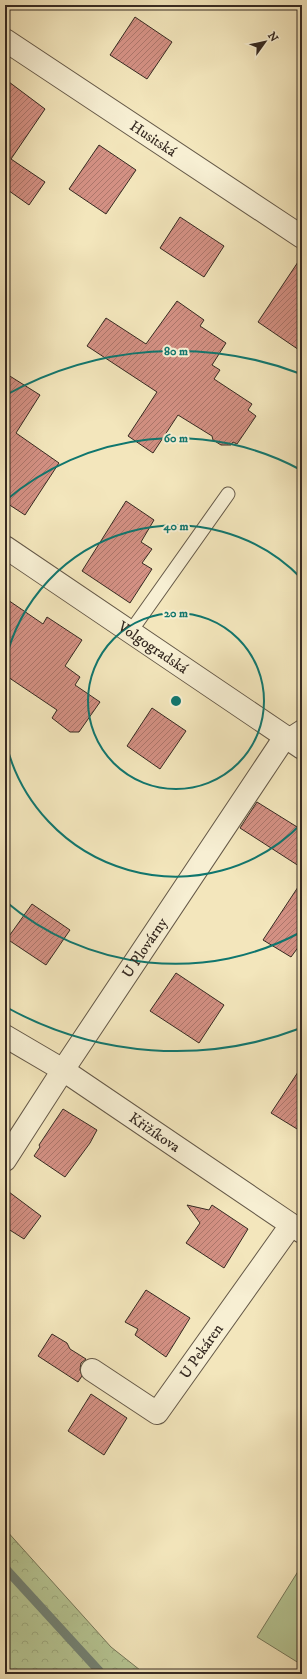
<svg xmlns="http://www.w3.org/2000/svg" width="307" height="1679" font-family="'IM FELL DW Pica',serif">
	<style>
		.grass { fill: #b6c694; stroke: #76785b }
		.forest { fill: url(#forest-crowns); stroke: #76785b }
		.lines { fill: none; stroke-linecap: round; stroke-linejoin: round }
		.stream { stroke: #738477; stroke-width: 9 }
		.building { fill: url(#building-hatch); stroke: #362a22 }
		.lane-casing { stroke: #655948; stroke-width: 15 }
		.street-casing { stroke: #655948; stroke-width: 24 }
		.lane { stroke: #f7efd3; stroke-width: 13 }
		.street { stroke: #f7efd3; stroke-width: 22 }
		.ring { fill: none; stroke: #0f766e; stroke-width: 2 }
		.labels { text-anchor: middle; stroke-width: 4; stroke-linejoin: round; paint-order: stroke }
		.street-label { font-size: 15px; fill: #362a22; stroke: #f7efd3 }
		.centre { fill: #0f766e; stroke: #f7efd3; stroke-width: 2 }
		.ring-label { font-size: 12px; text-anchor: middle; font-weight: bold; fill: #0f766e; stroke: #f7efd3; stroke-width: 4; stroke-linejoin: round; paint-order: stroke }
	</style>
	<defs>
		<pattern id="forest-crowns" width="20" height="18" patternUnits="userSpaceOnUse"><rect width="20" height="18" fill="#b6c694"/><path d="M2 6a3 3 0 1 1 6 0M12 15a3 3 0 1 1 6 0" fill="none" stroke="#9daa7f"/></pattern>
		<pattern id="building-hatch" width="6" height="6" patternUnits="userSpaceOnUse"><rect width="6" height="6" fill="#d39083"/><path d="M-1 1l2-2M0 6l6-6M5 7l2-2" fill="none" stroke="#ac766b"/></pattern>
	</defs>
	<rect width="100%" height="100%" fill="#f3e6bc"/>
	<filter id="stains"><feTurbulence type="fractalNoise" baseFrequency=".005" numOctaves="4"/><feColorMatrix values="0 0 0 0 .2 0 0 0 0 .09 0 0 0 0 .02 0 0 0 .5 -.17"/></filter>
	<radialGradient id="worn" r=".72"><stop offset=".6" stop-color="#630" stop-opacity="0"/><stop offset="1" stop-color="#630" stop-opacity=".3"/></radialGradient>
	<!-- grass -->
	<path class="grass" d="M302,1565V1665L257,1637Z"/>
	<!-- forest -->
	<path class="forest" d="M5,1529L111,1647L145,1674H5Z"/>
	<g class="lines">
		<!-- stream -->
		<path class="stream" d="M5,1568L102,1674"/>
	</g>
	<!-- building -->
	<path class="building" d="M135,17L172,42L147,79L110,55Z
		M5,79L45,109L11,159L45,182L29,205L5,188Z
		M99,145L136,170L106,214L69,189Z
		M180,217L224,246L204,277L160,248Z
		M302,256V352L258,322Z
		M177,301L204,320L200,326L226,343L212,365L220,370L214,379L252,404L248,410L256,416L237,444L233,442L231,445H221L213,440L212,436L178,415L153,453L128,436L157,392L87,346L106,318L146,344Z
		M5,373L40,395L16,433L59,463L25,515L5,502Z
		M126,501L154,520L141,542L152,549L142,563L152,569L130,603L82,571Z
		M5,598L43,624L47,617L82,640L65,666L80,677L75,685L100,702L79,732H70L52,718L57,710L5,675Z
		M152,708L186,731L160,769L127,746Z
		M257,802L302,830V868L240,828Z
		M302,881V942L291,957L263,940Z
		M32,904L70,930L46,965L7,939Z
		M176,973L224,1005L199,1043L150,1011Z
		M302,1066V1132L271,1113Z
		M63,1109L97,1130L90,1143L65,1177L34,1156L40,1147L39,1145Z
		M5,1189L41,1216L24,1239L5,1227Z
		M187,1205L209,1210L212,1205L248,1229L224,1268L186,1243L200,1223Z
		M146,1290L190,1318L166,1357L135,1335L138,1329L125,1322Z
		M52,1334L67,1343L70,1349L86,1359L81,1363L80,1370L82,1376L78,1382L38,1356Z
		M91,1394L127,1418L104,1455L68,1431Z"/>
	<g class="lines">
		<defs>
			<path id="lane" d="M131,631L228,494
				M285,737L302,726"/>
			<g id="street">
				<path id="s1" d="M5,40L302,237"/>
				<path id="s2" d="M5,547L302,748"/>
				<path id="s3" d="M5,1036L63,1070L302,1232"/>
				<path id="s4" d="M5,1160L63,1070L285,737"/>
				<path id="s5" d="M92,1370L157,1413L291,1225"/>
			</g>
		</defs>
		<!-- lane casing -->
		<use href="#lane" class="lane-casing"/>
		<!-- street casing -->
		<use href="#street" class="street-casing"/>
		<!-- lane -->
		<use href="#lane" class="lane"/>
		<!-- street -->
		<use href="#street" class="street"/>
	</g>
	<!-- distance rings -->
	<g class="ring">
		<circle cx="176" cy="701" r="88"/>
		<path d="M302 823A175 175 0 0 1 5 739M5 663A175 175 0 0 1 302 579"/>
		<path d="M301 932A263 263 0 0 1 5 901M5 501A263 263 0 0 1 301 470"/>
		<path d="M301 1028A350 350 0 0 1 6 1007M6 395A350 350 0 0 1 301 374"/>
	</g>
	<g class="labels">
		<!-- street labels -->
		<g class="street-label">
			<text dy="5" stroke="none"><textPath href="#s1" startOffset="178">Husitská</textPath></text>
			<text dy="5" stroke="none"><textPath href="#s2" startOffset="179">Volgogradská</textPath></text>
			<text dy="5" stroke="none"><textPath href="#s4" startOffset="254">U Plovárny</textPath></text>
			<text dy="5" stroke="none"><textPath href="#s3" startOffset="178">Křižíkova</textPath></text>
			<text dy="5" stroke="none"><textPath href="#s5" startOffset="154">U Pekáren</textPath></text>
		</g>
	</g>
	<circle cx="176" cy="701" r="6" class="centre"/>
	<g class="ring-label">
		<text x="176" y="355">80 m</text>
		<text x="176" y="442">60 m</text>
		<text x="176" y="530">40 m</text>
		<text x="176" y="617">20 m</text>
	</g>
	<!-- margin -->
	<rect width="307" height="1679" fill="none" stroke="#f3e6bc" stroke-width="20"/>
	<rect x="6" y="6" width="295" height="1667" fill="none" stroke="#362a22" stroke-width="2"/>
	<rect x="10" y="10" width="287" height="1659" fill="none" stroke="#362a22"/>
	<!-- north arrow -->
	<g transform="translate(265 42) rotate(57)" stroke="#f7efd3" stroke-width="3" paint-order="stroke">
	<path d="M0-3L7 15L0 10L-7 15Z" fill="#362a22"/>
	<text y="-6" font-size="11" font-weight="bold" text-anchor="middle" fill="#362a22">N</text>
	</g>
	<rect width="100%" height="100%" filter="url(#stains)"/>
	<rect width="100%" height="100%" fill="url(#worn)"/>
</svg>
